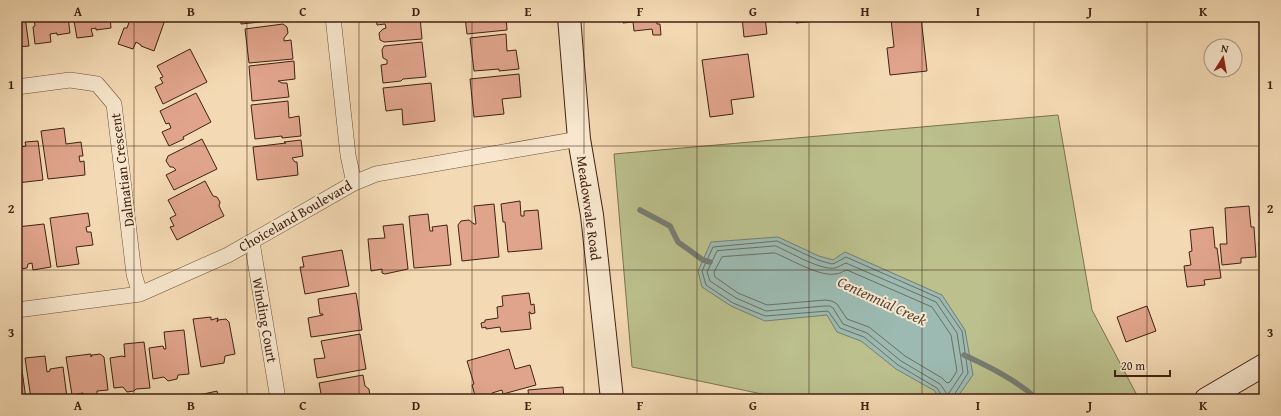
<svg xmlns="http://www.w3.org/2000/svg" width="1281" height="416" font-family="'Gentium Book Plus',serif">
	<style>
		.green { fill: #bbc08d; stroke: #7e7150 }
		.water { fill: #9cbab1; stroke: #777d72 }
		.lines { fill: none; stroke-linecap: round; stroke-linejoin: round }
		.shore { stroke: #6e6e62; stroke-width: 1 }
		.stream { stroke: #777d72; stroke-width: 5.5 }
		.building { fill: #e0a48c; stroke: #402213 }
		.street-casing { stroke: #6d503b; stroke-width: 16 }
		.secondary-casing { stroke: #402213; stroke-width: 24 }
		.street { stroke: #f8e7ce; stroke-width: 15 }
		.secondary { stroke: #f8e7ce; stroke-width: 22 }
		.grid { fill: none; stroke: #402213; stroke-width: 1; stroke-opacity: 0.55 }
		.labels { text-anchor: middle; stroke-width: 4; stroke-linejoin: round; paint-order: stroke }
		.street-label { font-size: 14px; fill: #402213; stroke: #f8e7ce }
		.water-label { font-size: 15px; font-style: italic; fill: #57483a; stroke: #f8e7ce }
		.neatline { fill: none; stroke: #402213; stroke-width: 1.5 }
		.grid-label { font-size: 13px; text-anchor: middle; font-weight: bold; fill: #402213 }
	</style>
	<rect width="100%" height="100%" fill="#f4dab4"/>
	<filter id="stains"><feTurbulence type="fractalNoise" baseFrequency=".005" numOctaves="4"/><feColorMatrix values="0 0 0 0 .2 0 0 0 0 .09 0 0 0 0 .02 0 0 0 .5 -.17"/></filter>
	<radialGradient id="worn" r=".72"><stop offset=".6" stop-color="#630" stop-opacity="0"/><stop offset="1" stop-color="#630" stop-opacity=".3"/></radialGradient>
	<!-- green -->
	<path class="green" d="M1058,115L1092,310L1139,399H786L632,367L614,154Z"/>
	<!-- water -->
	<path class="water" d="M778,237L819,256L833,260L845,252L942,295L965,330L973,375L956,399H939L935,391L896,369L861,341L837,332L827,315L765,321L731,306L702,287L698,271L711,242Z"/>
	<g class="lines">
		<!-- shore -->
		<path class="shore" d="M776,246C789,252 822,271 835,268C839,267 843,264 846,263L936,302L957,333L963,372L949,393L947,394L940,384L901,361L867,333L843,324L833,308L830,306H825L766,311L736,298L710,281L707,272L717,251Z
			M775,253C790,259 820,277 835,274C840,274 843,271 847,270L932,307L951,335L957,371L950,382L947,383L942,378L905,356L869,327L847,319L837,304L832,301L825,300L767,305L738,293L715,277L714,272L722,257Z
			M942,399V396L937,388L898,365L864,337L840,328L828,311L765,316L733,303L706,285L702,271L713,247L777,241L818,260L832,264L835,263L846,257L939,298L962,331L968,373L954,395L953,399"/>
		<!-- stream -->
		<path class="stream" d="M640,210L670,226L678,242L703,260L710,262
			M964,355C990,367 1016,380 1037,399"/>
	</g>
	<!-- building -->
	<path class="building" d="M17,17H25L29,46L17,47Z
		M34,17H68L70,33L57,35V33L50,34L51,42L35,44L33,27L35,26Z
		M76,17H110L111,28L96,30V28L91,29L93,36L77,38L74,21H77Z
		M131,17H166L154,51L141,46V45L136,42L133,49L118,44L124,28H127Z
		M241,17H282L280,20L241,24Z
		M376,17H420L422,39L384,42L380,40L379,33L383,29L386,28L385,24L377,25Z
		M465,17H506L507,30L467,34Z
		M623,17H656L657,24H660L661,35H653L652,29L634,31L633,22L623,23Z
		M742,17H765L767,34L744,37Z
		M779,17H845V18L796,23V20L779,22Z
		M905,17H921L927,71L890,75L887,48L894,47L891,19Z
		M283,24L287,27L288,33L284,38V41L291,40L293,59L249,63L245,29Z
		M506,34L507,51L516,50L519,69L499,71V69L474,71L470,38Z
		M422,42L426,77L403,79L401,81L383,83L381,65L387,64V60L383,58L382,50L384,46Z
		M190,49L207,82L163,104L155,87L163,83L160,78L163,77L157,66Z
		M748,54L754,97L731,100L733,114L710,117L702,60Z
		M294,61L295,79L278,81L282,83H287L289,97L252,101L249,66Z
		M519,74L521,97L502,99L504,114L474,117L470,79Z
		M431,83L435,121L403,125L402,109L386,111L383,88Z
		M196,93L211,122L183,137L184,139L169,146L162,132L171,128L169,123L166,124L160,111Z
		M288,101L289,118L299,116L301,136L282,138V136L255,139L251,105Z
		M64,128L66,144L81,142L83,156H79L80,162L84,161L85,175L48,179L41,131Z
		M17,134H19L21,147L26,146L25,142L38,141L43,180L17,183Z
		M202,139L217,169L174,190L166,175L176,170L173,167H170L166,161L168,156Z
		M301,140L303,156L292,158L295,162H297L298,175L257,180L253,147L286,143L284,142Z
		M205,181L213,196L217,197L220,202L219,206L224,216L177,240L170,227L174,226L170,218L176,215L168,200Z
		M520,201L521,216H524V211L538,210L542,249L508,252L505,222H503L501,204Z
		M494,204L499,257L462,261L458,225L461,221L469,220L474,224H476L474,206Z
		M1249,206L1251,227H1254L1256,257L1241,258V263L1222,265L1220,244H1227L1225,208Z
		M88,213L90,226L86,227L87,232H91L93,245L76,247L79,264L57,267L50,218Z
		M1259,213H1264V263L1261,264L1259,243H1262Z
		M428,214L430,231H433L432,227L447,225L451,265L414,268L409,216Z
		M44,224L51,267L33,270L32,263L28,264L27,268L20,269L17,267V227Z
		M403,224L408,269L385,274L382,273V269L371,271L368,239L385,238L383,226Z
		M1213,227L1215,248H1217L1221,278L1204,280L1205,285L1187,287L1184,266L1191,265L1189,252L1192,251L1190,230Z
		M342,250L349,286L305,294L300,267H304L302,257Z
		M356,293L362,330L311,337L308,318L323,315V314H320L318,299Z
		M529,293L531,305L534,304L535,313L531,314L530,312H529L531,329L501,332L500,327L486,329V327L482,328L481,323L485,322V320L498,318L497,307L503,306L502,296Z
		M1147,306L1156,331L1126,342L1117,317Z
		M211,317V320L218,318L217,322L218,320L226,319L229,322L235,354L225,356L224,363L201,367L193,319Z
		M184,330L189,374L178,375L177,379L168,381L164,377L153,379L149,348L163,346L164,349H166L164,332Z
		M360,334L366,369L317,378L314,359L325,358L321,341Z
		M144,342L150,388L136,389L134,391L127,392L123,387L114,388L110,358L122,356L125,357L124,344Z
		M509,349L515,369L530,365L536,385L503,394L502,390L492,393L493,396L482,399H476L472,385L474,384L467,361Z
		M91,354V357L92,355L100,354L104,357L108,390L97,391V397L85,399L83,393L72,395L66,357Z
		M45,356L47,372L50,371V369L63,367L67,397L58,399H31L25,358Z
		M21,363L26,399H17V364Z
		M363,375L365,386L369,389L370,397L369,399H322L319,383Z
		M563,387L564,399H529L528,390Z
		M217,391L219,399H187L186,398Z"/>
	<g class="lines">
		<defs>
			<path id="street" d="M333,17L348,155L354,183
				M17,87L70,80L97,84L114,104L134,274L140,294
				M252,242L278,399
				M17,310L140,294L228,255L354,183L376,174L579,139"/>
			<path id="secondary" d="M569,17L579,139L592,215L612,399
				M1206,399L1264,365"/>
		</defs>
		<!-- street casing -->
		<use href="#street" class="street-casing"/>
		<!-- secondary casing -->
		<use href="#secondary" class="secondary-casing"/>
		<!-- street -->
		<use href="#street" class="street"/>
		<!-- secondary -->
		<use href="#secondary" class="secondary"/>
	</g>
	<!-- grid -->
	<path class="grid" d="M134,17V399M247,17V399M359,17V399M472,17V399M584,17V399M697,17V399M809,17V399M922,17V399M1034,17V399M1147,17V399M17,146H1264M17,270H1264"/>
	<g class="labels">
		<!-- street labels -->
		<g class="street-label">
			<text transform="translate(122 170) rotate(-97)" y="5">Dalmatian Crescent</text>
			<text transform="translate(589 208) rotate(82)" y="5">Meadowvale Road</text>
			<text transform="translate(295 216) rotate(-30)" y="5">Choiceland Boulevard</text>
			<text transform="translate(265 320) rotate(80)" y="5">Winding Court</text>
		</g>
		<!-- water labels -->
		<g class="water-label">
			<text transform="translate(882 301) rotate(25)" y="5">Centennial Creek</text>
		</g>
	</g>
	<!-- margin -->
	<rect width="1281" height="416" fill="none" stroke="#f4dab4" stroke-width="44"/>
	<!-- north arrow -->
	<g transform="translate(1223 58) rotate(11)"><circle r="19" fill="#f8e7ce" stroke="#ae9883"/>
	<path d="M0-3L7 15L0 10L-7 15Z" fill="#8f2418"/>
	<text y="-6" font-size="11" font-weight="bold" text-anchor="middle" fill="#402213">N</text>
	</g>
	<!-- scale -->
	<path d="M1115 370v6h55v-6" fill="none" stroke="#402213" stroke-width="2"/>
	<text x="1121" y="370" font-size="12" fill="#402213" stroke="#f8e7ce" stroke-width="3" paint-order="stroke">20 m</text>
	<rect x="22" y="22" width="1237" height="372" class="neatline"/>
	<g class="grid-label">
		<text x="78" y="16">A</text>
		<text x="191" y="16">B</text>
		<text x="303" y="16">C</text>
		<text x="416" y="16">D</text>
		<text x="528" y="16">E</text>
		<text x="640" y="16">F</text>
		<text x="753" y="16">G</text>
		<text x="865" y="16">H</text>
		<text x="978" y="16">I</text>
		<text x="1090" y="16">J</text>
		<text x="1203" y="16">K</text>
		<text x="11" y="89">1</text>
		<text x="1270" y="89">1</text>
		<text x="11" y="213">2</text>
		<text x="1270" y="213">2</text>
		<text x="11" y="337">3</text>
		<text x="1270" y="337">3</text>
		<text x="78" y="410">A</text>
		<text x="191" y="410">B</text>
		<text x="303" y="410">C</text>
		<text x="416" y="410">D</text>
		<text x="528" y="410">E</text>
		<text x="640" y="410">F</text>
		<text x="753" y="410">G</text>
		<text x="865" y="410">H</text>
		<text x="978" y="410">I</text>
		<text x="1090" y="410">J</text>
		<text x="1203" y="410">K</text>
	</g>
	<rect width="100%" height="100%" filter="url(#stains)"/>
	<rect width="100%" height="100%" fill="url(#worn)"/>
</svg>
